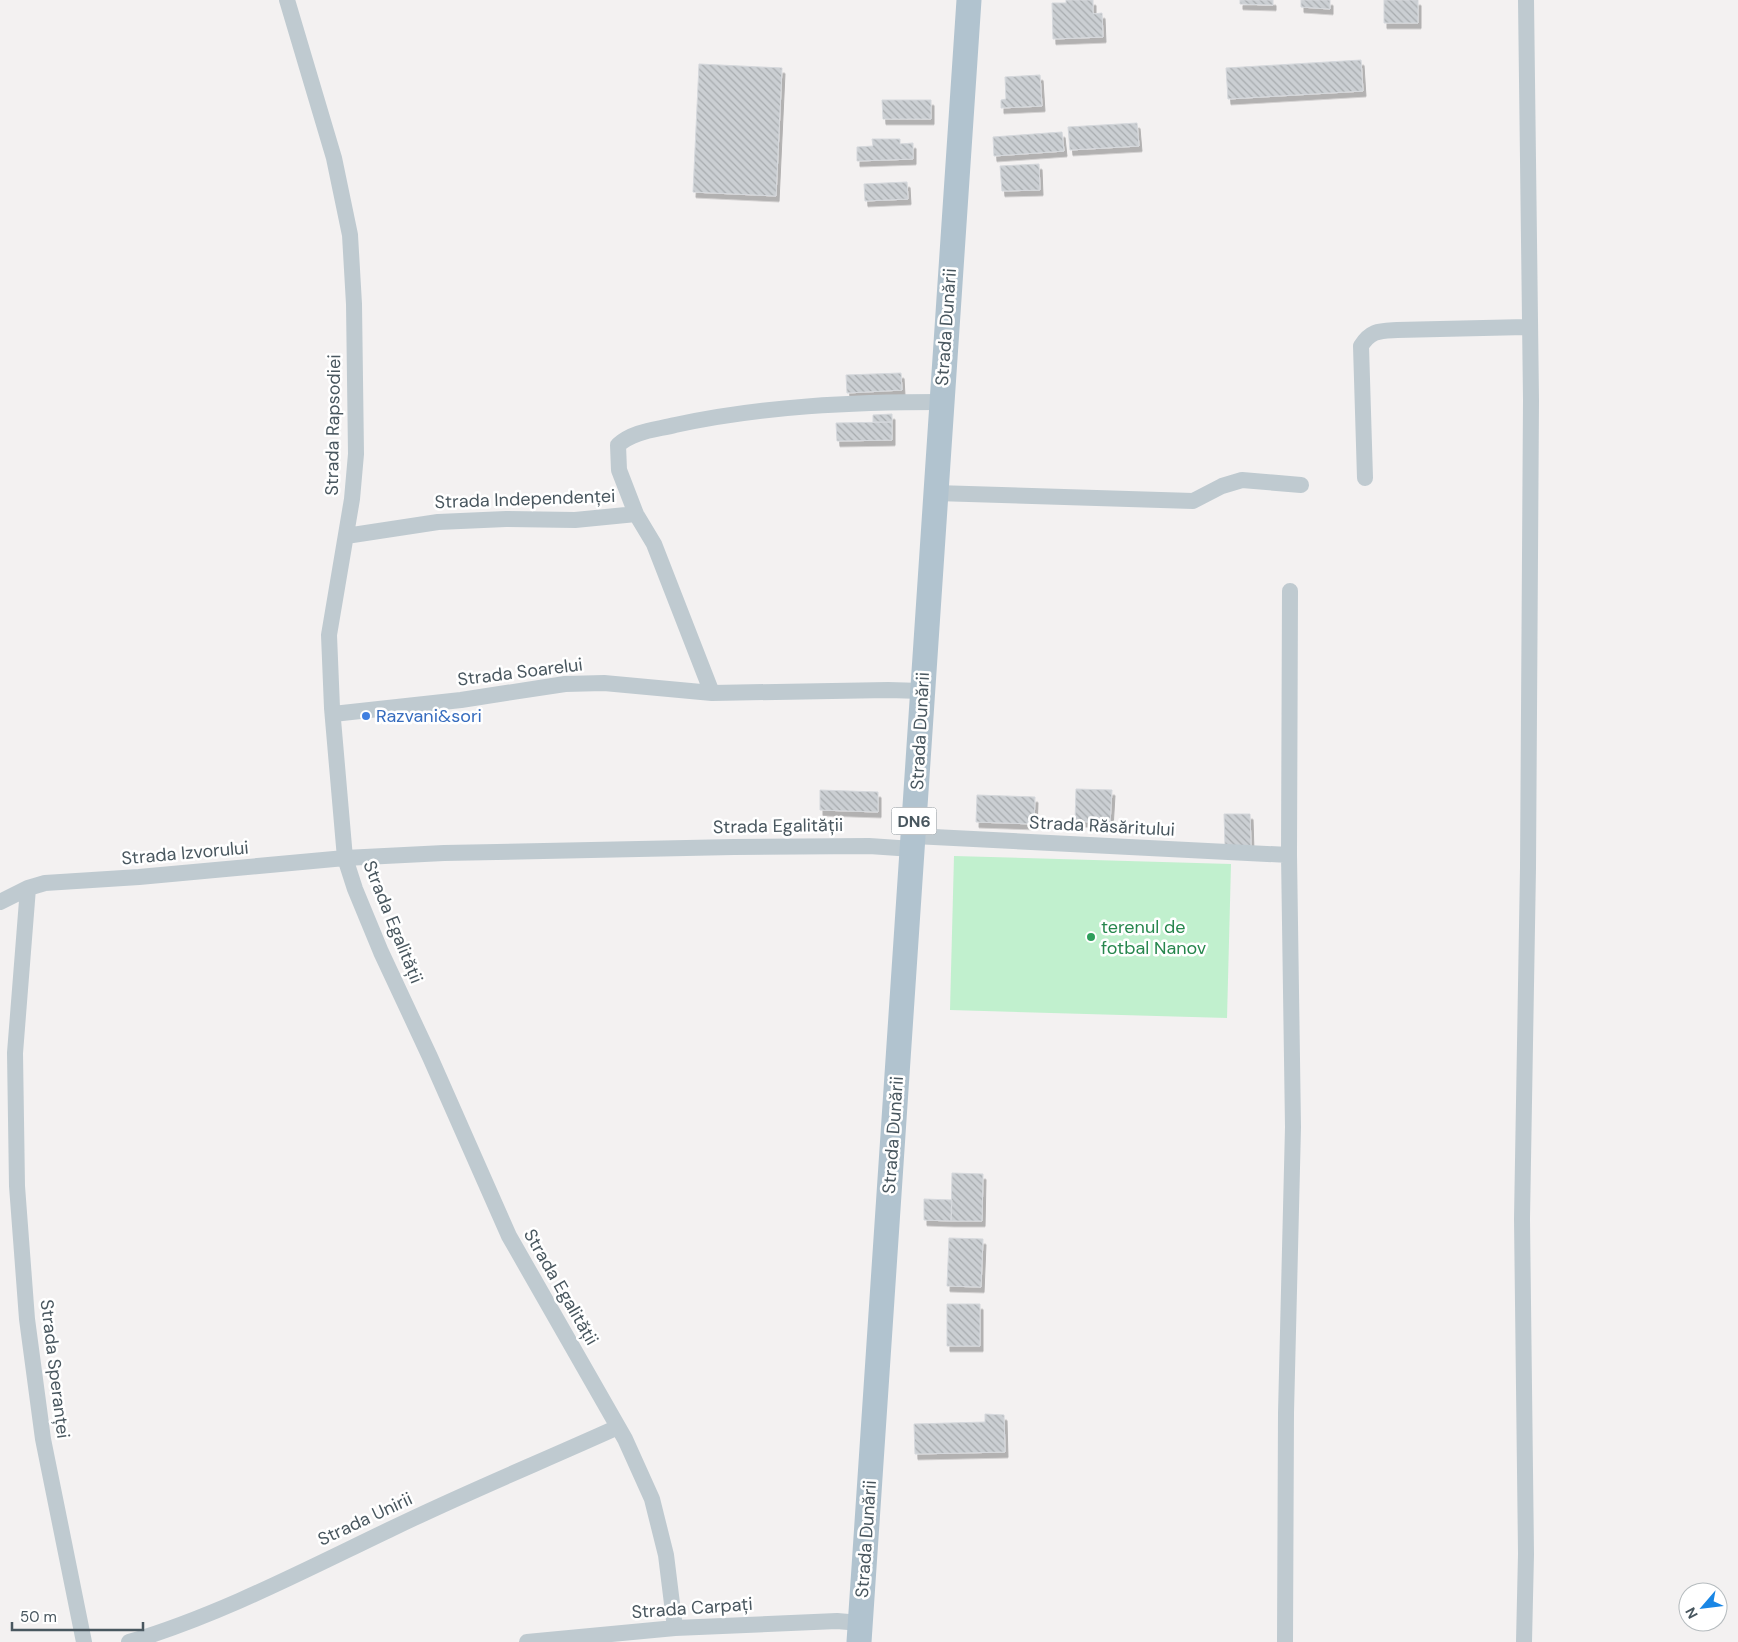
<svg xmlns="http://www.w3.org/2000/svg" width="1738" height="1642" font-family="'DM Sans',sans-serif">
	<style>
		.green { fill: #c1f0ce }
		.building { fill: url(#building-back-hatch); stroke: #d5d8dc; filter: url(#shadow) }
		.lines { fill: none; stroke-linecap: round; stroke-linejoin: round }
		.minor { stroke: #bfcad0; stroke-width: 16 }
		.primary { stroke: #b1c3cf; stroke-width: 25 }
		.shop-dot { fill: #3f7fe0; stroke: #fff; stroke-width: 2 }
		.leisure-dot { fill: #2e9e5b; stroke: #fff; stroke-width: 2 }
		.labels { text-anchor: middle; stroke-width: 5; stroke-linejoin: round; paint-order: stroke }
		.shield { fill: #fff; stroke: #80898f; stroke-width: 1 }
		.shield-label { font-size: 16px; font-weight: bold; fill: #49575f }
		.street-label { font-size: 18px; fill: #49575f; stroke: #fff }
		.shop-label { font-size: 18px; fill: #366cbe; stroke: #fff; text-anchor: start }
		.leisure-label { font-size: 18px; fill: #27864d; stroke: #fff; text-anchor: start }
	</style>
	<defs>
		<pattern id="building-back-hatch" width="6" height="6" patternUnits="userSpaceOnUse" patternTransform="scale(1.25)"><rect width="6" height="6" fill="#cbcfd3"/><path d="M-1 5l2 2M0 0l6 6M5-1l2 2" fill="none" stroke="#a7abae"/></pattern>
		<filter id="shadow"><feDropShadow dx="3" dy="5.5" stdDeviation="0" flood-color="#0004"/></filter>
	</defs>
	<rect width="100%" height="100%" fill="#f3f1f1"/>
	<!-- green -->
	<path class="green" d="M954,856L1231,864L1227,1018L950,1010Z"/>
	<!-- building -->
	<path class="building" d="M1066,0H1093V14L1102,13L1103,37L1053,39L1052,3H1066Z
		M1240,0H1273V5L1240,4Z
		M1301,0H1330V9L1301,7Z
		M1384,0H1418V23H1384Z
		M1361,60L1363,91L1228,99L1226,68Z
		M699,64L782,68L776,196L693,192Z
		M1040,75L1042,106L1001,108V100L1006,99L1005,77Z
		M882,100H931V119H883Z
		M1137,123L1139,146L1070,150L1068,127Z
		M1062,132L1064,151L994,156L993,137Z
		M872,139H900V144L913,143V159L857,161V147L873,146Z
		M1039,164L1040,190L1002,191L1000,166Z
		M907,182L908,199L865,201L864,184Z
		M901,373L902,390L847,393L846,375Z
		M892,414V422H873V415Z
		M892,422V440L837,441L836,423Z
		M1076,789L1112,790L1110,823L1075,821Z
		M820,790L878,792V812L820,810Z
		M977,795L1035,797L1034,824L976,822Z
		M1224,814H1250L1251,846H1225Z
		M952,1173L983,1174L982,1221H951Z
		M924,1199L952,1200L951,1221L924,1220Z
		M949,1238L983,1239L981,1287L947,1286Z
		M947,1304H980V1346H947Z
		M985,1414L1004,1415L1005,1452L915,1454L914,1424L985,1422Z"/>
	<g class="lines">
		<!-- minor -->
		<path class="minor" d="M287,0L334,158L350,235L354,304L356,454L352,499L329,635L332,708L345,858L355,889L381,952L430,1057L509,1236L625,1439L652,1499L666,1555L675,1628
			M1365,478L1361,346C1371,330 1380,331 1397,330L1530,327
			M936,493L1193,501L1222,486L1242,480L1301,485
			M346,536L438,522L506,519L575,520L636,514
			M922,691L888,690L712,693L654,544L636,514L619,470L618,445C634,431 655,430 675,425C762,406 853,402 941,402
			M333,714L461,700L565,684L604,683L712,693
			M914,836L1289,855
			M28,888L15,1053L17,1186L27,1319L43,1439L84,1642
			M0,902L28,888L45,883L139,877L345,858L444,853L734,847L869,846L913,849
			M129,1642C220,1615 307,1569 393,1528C467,1492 543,1461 618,1427
			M527,1642L675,1628L837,1621L860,1623
			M1285,1642L1286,1413L1293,1127L1289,855L1290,591
			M1524,1642L1526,1554L1522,1219L1528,868L1531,400L1526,0"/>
		<!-- primary -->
		<path class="primary" d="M859,1642L969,0"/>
	</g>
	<!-- markers -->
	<circle class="shop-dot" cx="366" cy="716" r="5"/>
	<circle class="leisure-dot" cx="1091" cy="937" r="5"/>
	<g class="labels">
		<!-- shield labels -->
		<rect class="shield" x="891.5" y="807.5" width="45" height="27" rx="4"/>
		<g class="shield-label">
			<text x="914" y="827">DN6</text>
		</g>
		<!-- street labels -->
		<g class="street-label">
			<text transform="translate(946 327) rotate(-86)" y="6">Strada Dunării</text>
			<text transform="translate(333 425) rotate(-89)" y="6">Strada Rapsodiei</text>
			<text transform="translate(525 499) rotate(-2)" y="6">Strada Independenței</text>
			<text transform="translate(520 672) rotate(-7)" y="6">Strada Soarelui</text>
			<text transform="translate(920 731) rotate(-87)" y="6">Strada Dunării</text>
			<text transform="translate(778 826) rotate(-1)" y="6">Strada Egalității</text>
			<text transform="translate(1102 826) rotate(3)" y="6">Strada Răsăritului</text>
			<text transform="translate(185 853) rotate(-5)" y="6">Strada Izvorului</text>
			<text transform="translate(393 922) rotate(68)" y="6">Strada Egalității</text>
			<text transform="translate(893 1135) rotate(-86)" y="6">Strada Dunării</text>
			<text transform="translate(561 1287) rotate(60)" y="6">Strada Egalității</text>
			<text transform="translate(55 1369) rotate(83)" y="6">Strada Speranței</text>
			<text transform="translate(365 1519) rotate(-25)" y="6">Strada Unirii</text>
			<text transform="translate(866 1539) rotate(-86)" y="6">Strada Dunării</text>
			<text transform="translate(692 1608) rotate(-4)" y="6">Strada Carpați</text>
		</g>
		<!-- shop labels -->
		<g class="shop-label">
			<text x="376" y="722">Razvani&amp;sori</text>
		</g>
		<!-- leisure labels -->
		<g class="leisure-label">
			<text x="1101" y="933">terenul de<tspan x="1101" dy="21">fotbal Nanov</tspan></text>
		</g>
	</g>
	<!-- north arrow -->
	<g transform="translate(1703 1607) rotate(242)"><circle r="24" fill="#ffffff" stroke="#b6bcbf"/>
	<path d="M0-4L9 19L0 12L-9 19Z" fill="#1986e5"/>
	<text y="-8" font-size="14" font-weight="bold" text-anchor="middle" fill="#49575f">N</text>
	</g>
	<!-- scale -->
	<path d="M12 1622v8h131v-8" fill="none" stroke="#49575f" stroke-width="2.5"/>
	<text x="20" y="1622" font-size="15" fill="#49575f" stroke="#ffffff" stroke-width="4" paint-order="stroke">50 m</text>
</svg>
